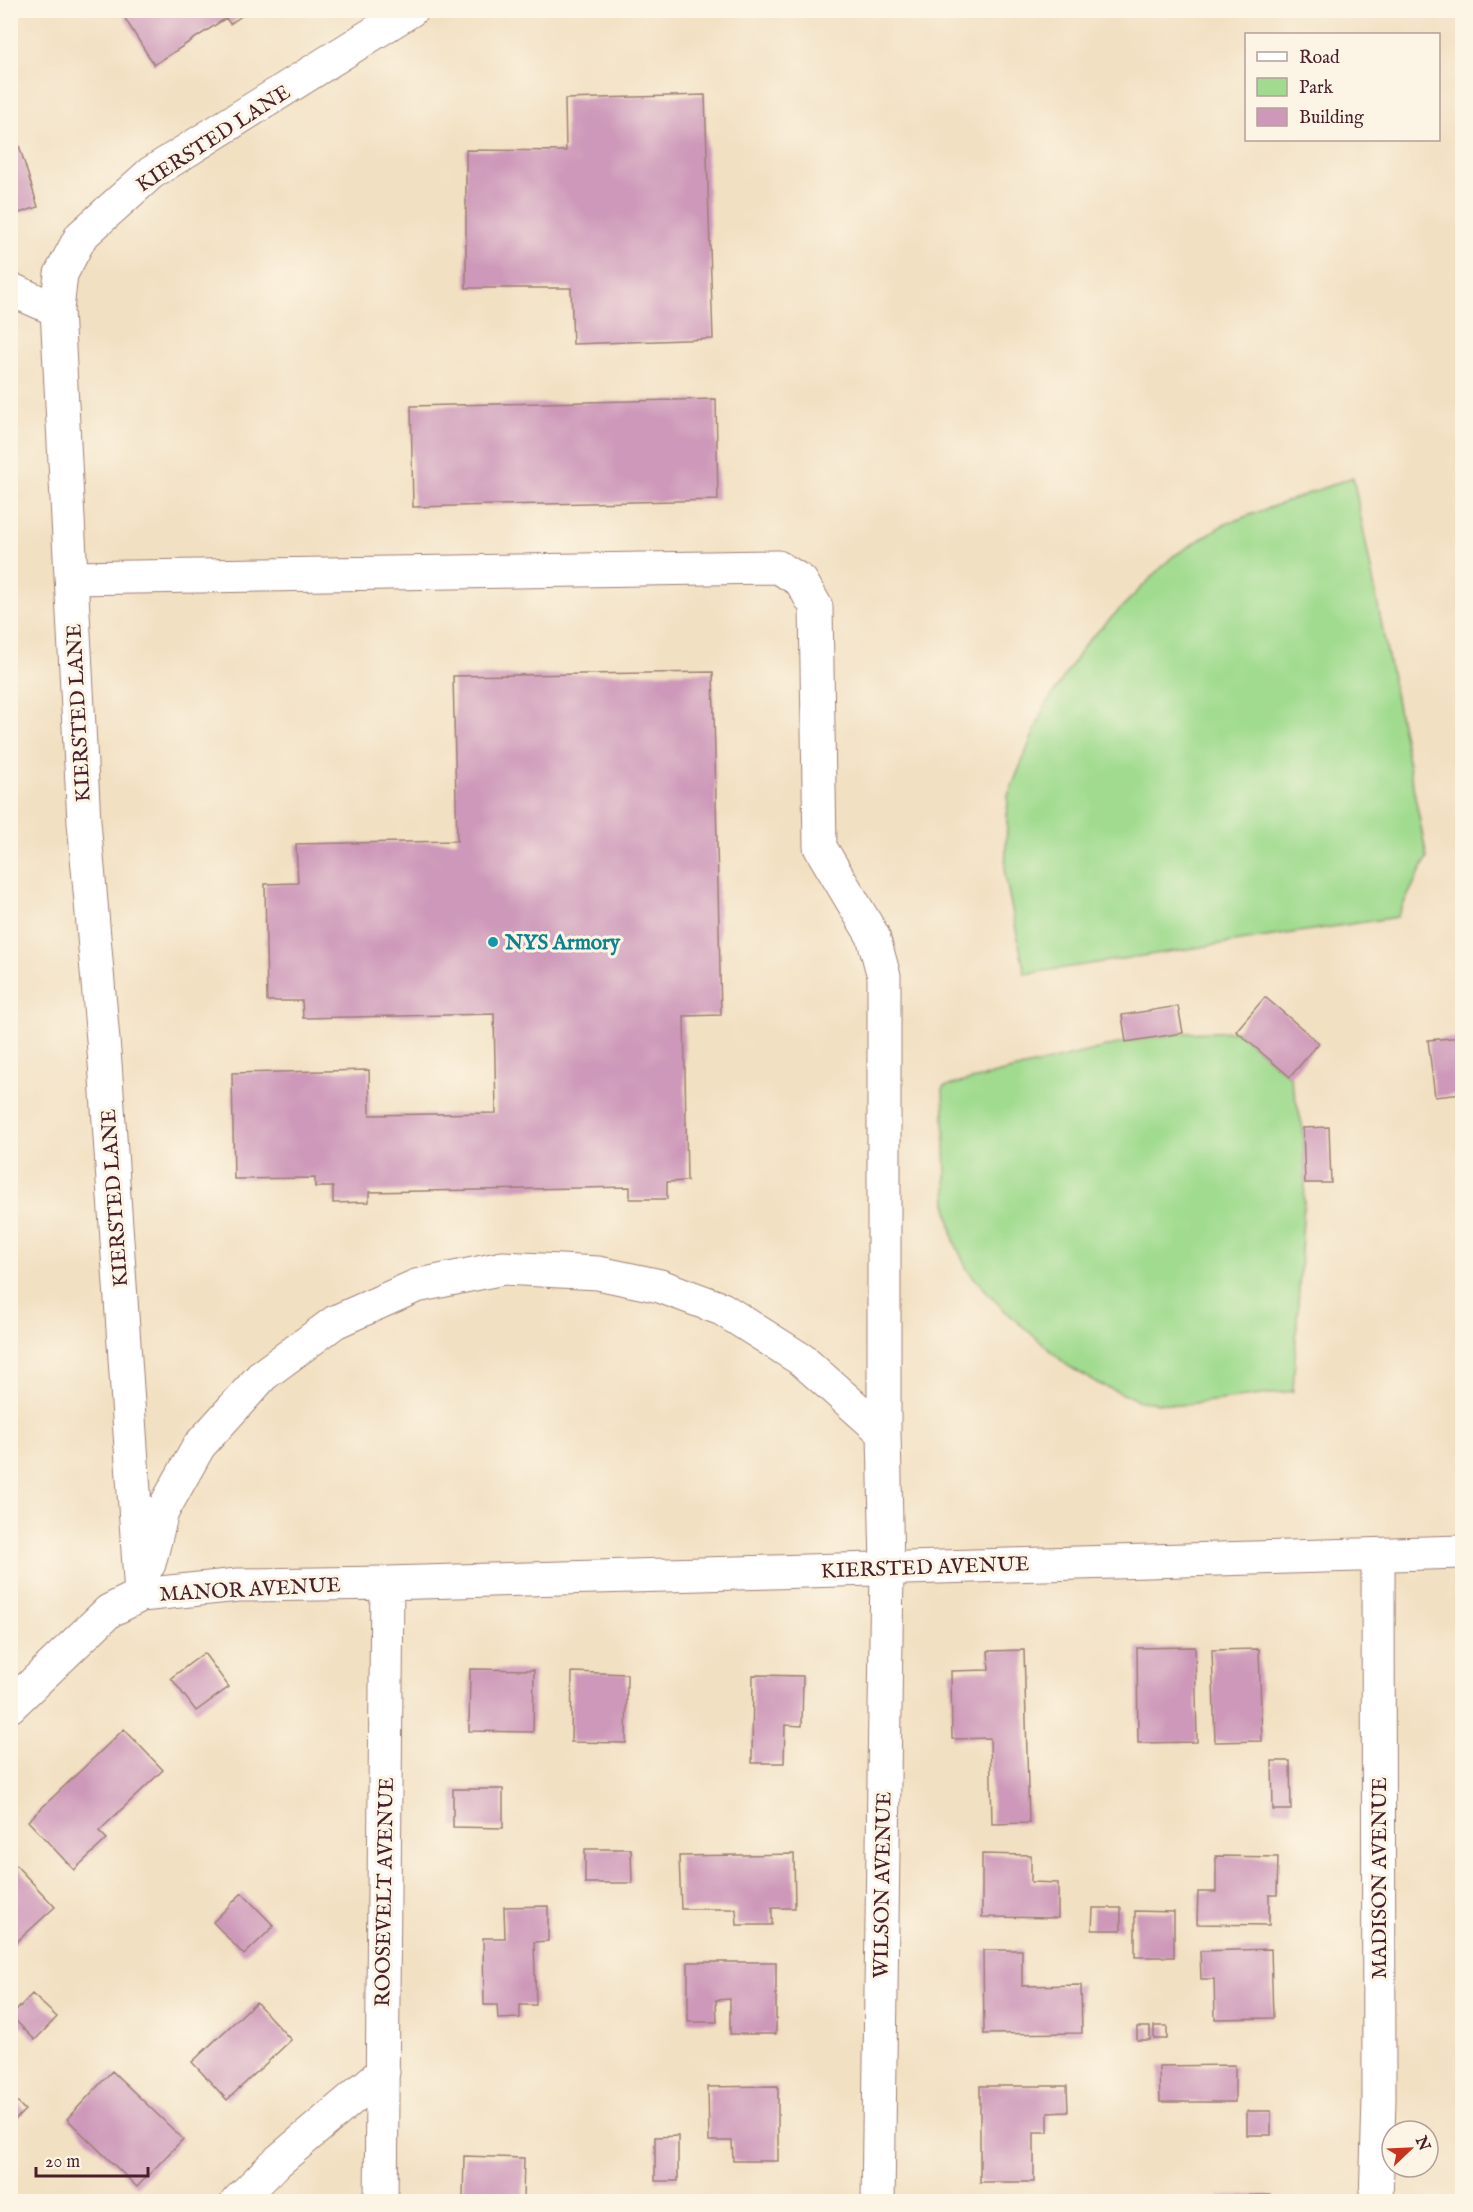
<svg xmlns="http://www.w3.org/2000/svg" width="1473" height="2212" font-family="'IM FELL English',serif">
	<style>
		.green { fill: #a0db8f; stroke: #757d5d; stroke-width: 1.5 }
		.building { fill: #cd98b9 }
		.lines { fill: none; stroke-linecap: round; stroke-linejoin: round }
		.minor-casing { stroke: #9e8076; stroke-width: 35 }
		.minor { stroke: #fff; stroke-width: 33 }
		.culture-dot { fill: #0f9aa8; stroke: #fcf5e5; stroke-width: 2 }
		.labels { text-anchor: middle; stroke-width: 6; stroke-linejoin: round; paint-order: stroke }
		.street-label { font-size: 21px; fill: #4a1f2b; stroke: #fcf5e5 }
		.culture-label { font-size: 21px; font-weight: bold; fill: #0d838f; stroke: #fcf5e5; text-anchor: start }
	</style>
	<rect width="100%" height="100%" fill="#fcf5e5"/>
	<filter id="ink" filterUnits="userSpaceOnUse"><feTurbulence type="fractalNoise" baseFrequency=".0167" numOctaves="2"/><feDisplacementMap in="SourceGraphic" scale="12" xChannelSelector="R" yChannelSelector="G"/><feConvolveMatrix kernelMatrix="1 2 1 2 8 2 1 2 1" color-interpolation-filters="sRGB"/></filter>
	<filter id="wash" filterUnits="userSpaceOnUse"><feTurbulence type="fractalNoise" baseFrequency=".008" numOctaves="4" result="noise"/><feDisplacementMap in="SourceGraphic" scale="24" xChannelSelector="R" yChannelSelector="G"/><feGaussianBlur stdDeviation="1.35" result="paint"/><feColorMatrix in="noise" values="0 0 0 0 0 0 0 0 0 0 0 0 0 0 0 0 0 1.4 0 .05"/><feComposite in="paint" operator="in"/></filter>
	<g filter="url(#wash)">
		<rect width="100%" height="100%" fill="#f2e0c2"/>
		<!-- green -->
		<path class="green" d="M1353,477L1427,858L1397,917L1025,974L1005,875L1008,796L1044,708L1085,644L1172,557L1223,525Z
			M1236,1031L1290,1077L1303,1128L1305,1184L1293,1391L1180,1405L1140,1401L1099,1384L1068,1366L1003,1309L968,1271L954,1241L947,1206L943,1087L1126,1042L1183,1033Z"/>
		<g id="blocks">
			<!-- building -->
			<path class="building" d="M134,10H250L230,24L226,18L154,65L124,17Z
				M705,95L713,339L573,344L571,288H466V150L566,151L565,99Z
				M10,116L38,207L10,216Z
				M716,399L718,500L413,507L411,406Z
				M713,672L721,1015L684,1016L687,1181L667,1182V1199H630V1187L369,1192V1202L333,1203V1187H315V1178L234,1179L232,1073L369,1070L370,1115L496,1113L494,1014L303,1018L302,1001H267L265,884L298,883L296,844L457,841L453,676Z
				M1265,997L1319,1043L1290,1077L1236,1031Z
				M1178,1006L1183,1033L1126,1042L1122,1015Z
				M1462,1037V1094L1435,1097L1428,1040Z
				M1329,1127L1331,1183H1305L1303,1128Z
				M1195,1647L1197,1742L1138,1743L1137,1648Z
				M1259,1649L1262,1741L1215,1742L1212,1650Z
				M1024,1650L1029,1823L992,1824L990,1738L952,1739L951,1671L989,1670L988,1651Z
				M204,1653L229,1687L196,1711L171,1678Z
				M470,1669L534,1670L533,1732L469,1731Z
				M572,1672L627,1674L626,1743L571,1742Z
				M753,1675L803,1676L802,1726L785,1725L784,1763H752Z
				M124,1729L163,1770L99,1831L107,1839L74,1870L28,1821Z
				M1272,1761H1290L1291,1810H1273Z
				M453,1789H503V1828L453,1827Z
				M585,1849H631L632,1883H585Z
				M794,1854L795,1908H772V1925H737L736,1909H681L679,1856Z
				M982,1854L1031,1855V1882L1058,1883V1918L982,1917Z
				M1216,1856L1278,1857L1277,1895H1269V1925L1197,1924L1198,1892H1216Z
				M10,1859L55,1907L10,1948Z
				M242,1893L274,1926L244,1955L213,1922Z
				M548,1906V1941L534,1942L536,2005H520V2018L498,2019L497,2005H484L483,1938H505L504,1907Z
				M1093,1908H1121V1930H1092Z
				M1135,1911L1174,1912V1957H1135Z
				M1271,1949L1273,2018L1215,2019L1214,1979H1201L1200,1951Z
				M983,1950H1022V1986L1081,1985L1082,2033L984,2034Z
				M688,1962H776V2034H730V1999L716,2000L717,2022H688Z
				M32,1994L57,2017L35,2040L11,2016Z
				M256,2002L291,2040L227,2100L192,2062Z
				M1154,2026H1167V2039H1154Z
				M1137,2027H1150V2040H1137Z
				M1235,2065V2102H1160L1159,2066Z
				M112,2071L183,2139L137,2187L67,2119Z
				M778,2086V2161H733L732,2141H709L708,2087Z
				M980,2086H1067L1068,2112L1048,2113V2132H1034V2182H980Z
				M10,2095L25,2110L10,2125Z
				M1247,2111H1271V2135H1247Z
				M678,2136V2181H655V2137Z
				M464,2156L524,2158L523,2201L463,2199Z
				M1270,2195V2202H1219V2196Z"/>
		</g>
	</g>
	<g filter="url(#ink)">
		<use href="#blocks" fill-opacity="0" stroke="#9e8076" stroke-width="1.5"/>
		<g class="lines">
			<defs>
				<path id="minor" d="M10,289L57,310
					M71,578L778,567L801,581L816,607L820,847L873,936L884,976V1433
					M149,1564L162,1512L199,1446L263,1375L335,1322L416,1286L503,1268L598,1273L660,1286L722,1309L802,1360L884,1433L887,1568L878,2202
					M141,1595L105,1063L84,822L57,310L61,274L81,236L151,173L411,10
					M10,1706L109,1611L141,1595L238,1585L387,1583L1462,1552
					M237,2202L277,2162L383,2072
					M381,2202L387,1583
					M1376,2202L1379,2099L1378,1555"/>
			</defs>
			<!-- minor casing -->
			<use href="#minor" class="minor-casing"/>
			<!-- minor -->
			<use href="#minor" class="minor"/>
		</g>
	</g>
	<!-- markers -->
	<circle class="culture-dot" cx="493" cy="942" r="6"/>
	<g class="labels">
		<!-- street labels -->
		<g class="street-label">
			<text transform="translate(213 138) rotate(-33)" y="7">KIERSTED LANE</text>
			<text transform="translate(78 713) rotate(-93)" y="7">KIERSTED LANE</text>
			<text transform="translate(114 1198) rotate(-94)" y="7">KIERSTED LANE</text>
			<text transform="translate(925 1567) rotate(-2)" y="7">KIERSTED AVENUE</text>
			<text transform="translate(250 1589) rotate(-3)" y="7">MANOR AVENUE</text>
			<text transform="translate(1379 1878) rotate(-90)" y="7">MADISON AVENUE</text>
			<text transform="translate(882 1885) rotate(-89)" y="7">WILSON AVENUE</text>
			<text transform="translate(384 1892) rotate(-89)" y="7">ROOSEVELT AVENUE</text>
		</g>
		<!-- culture labels -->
		<g class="culture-label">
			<text x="505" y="949">NYS Armory</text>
		</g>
	</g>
	<!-- margin -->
	<rect width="1473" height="2212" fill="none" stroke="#fcf5e5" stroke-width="36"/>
	<!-- legend -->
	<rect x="1245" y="33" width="195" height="108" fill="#fcf5e5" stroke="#b59f9b" stroke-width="1.5"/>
	<rect x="1257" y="52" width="30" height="9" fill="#ffffff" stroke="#b59f9b" stroke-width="1.5"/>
	<text x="1299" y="63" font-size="18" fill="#4a1f2b">Road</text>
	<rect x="1257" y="78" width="30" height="18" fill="#a0db8f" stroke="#b59f9b" stroke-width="1.5"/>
	<text x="1299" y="93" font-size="18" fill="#4a1f2b">Park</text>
	<rect x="1257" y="108" width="30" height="18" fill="#cd98b9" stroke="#b59f9b" stroke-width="1.5"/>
	<text x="1299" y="123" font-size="18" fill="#4a1f2b">Building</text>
	<!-- north arrow -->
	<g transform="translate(1410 2149) rotate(67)"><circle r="28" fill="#fcf5e5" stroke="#b59f9b" stroke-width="1.5"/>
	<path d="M0-4.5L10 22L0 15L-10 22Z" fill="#c8321e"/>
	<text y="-9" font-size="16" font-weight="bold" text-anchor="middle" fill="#4a1f2b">N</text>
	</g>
	<!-- scale -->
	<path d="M36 2167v9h112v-9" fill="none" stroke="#4a1f2b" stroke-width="3"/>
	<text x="45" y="2167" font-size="18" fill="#4a1f2b" stroke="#fcf5e5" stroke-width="4.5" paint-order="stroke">20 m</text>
</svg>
